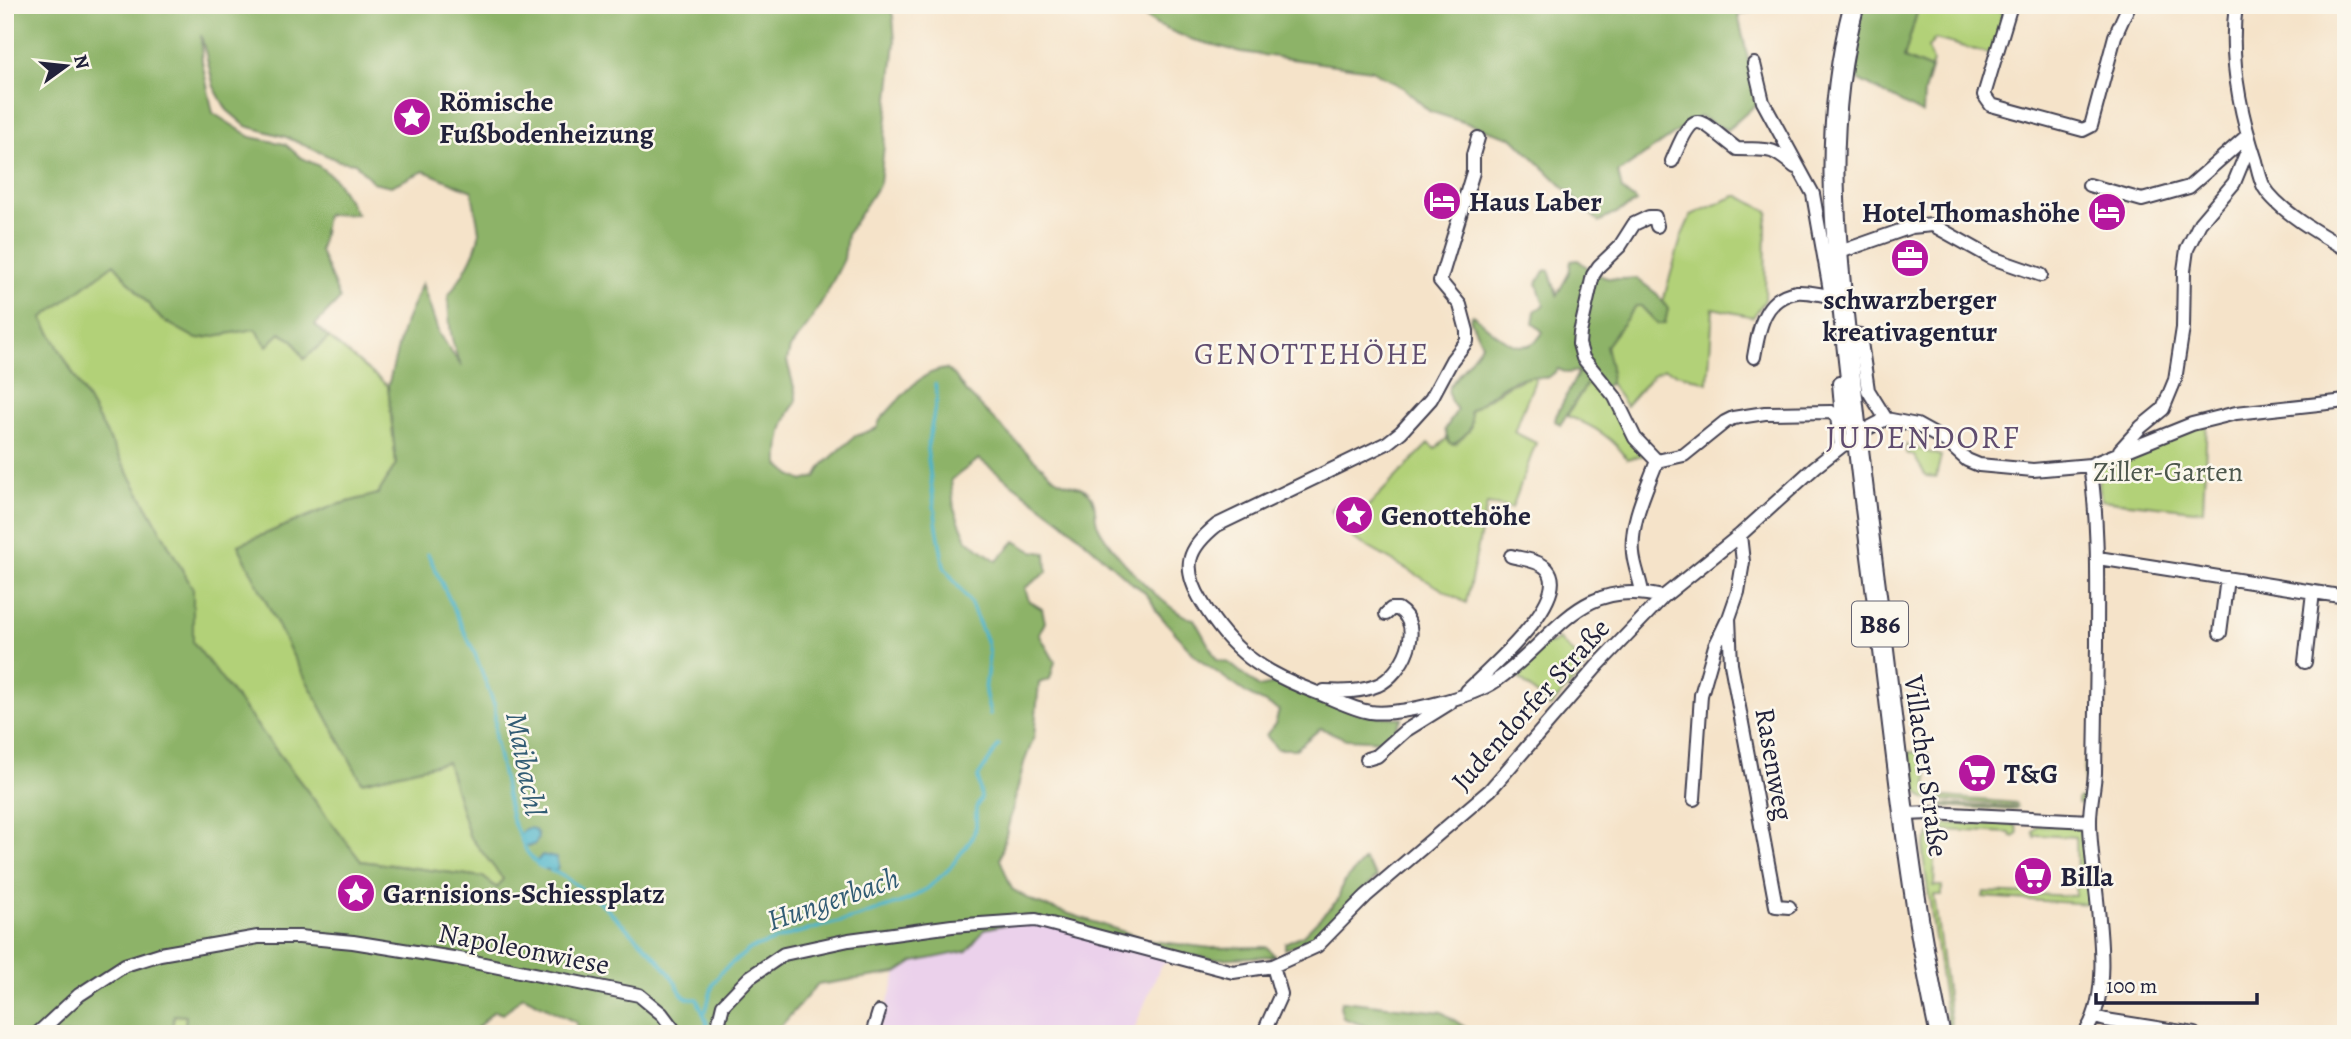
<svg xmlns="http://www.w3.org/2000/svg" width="2351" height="1039" font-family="Alegreya,serif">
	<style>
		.built { fill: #ebd1eb }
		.green { fill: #b2d178; stroke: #6a7a5a; stroke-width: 2 }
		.forest { fill: #8db368; stroke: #586a52; stroke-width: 2; fill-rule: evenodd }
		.water { fill: #4ab3c9; stroke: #366a82; stroke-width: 2 }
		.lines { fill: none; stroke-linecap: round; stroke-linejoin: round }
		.stream { stroke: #4ab3c9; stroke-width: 3.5 }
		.minor-casing { stroke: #423f50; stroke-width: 16 }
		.primary-casing { stroke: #423f50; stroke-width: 23 }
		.minor { stroke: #fff; stroke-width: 12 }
		.primary { stroke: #fff; stroke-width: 19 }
		.labels { text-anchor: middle; stroke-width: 5; stroke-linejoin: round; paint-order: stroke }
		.shield { fill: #fbf7ec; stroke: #636270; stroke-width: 2 }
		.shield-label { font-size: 26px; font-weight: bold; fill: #22223b }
		.poi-label { font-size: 28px; font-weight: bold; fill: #22223b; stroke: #fbf7ec; text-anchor: start }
		.park-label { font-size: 28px; fill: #4d574d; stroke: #fbf7ec }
		.street-label { font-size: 28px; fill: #22223b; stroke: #fbf7ec }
		.neighbourhood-label { font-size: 30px; letter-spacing: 2px; fill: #604d6f; stroke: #fbf7ec }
		.water-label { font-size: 30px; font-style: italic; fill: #325c74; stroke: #fbf7ec }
		.quarter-label { font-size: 32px; letter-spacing: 2px; fill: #604d6f; stroke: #fbf7ec }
	</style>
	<rect width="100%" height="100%" fill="#fbf7ec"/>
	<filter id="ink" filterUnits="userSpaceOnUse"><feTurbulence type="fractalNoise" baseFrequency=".0143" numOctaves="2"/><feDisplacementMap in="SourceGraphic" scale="14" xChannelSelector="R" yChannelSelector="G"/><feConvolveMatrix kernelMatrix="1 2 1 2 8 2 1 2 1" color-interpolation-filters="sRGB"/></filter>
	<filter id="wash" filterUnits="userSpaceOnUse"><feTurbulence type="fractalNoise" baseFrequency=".00686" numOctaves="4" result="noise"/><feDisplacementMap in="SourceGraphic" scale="28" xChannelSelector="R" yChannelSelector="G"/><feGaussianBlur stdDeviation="1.57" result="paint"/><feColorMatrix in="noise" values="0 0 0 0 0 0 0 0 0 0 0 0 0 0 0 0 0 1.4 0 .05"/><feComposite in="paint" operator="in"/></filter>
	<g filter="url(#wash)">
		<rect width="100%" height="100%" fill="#f5e3c9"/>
		<!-- built -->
		<path class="built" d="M1029,919L1172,953L1167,962L1160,967L1132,1034H877L897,973L914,962L967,951L985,929Z"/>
		<!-- green -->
		<path class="green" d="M1922,5H1983L2005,13L1991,54L1935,39L1928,48L1933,61L1931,69L1904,58L1918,9Z
			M1735,196H1739L1769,212L1766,223L1765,300L1753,317L1713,308L1708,383L1664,369L1653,375L1626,406L1610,383L1606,346L1636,306H1641L1654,320L1668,310L1663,303L1665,294L1682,235L1691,215Z
			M114,264L161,319L197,339L255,329L280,333L293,340L304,359L329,338L388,386L396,464L378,494L333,506L238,545L447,762L469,835L503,879L497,888L483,877L361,861L193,642V589L42,318Z
			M1531,376L1536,378L1514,432L1536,443L1512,508L1487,504L1466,603L1354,539L1345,530L1429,443L1435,449L1447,438L1450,443L1455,444C1469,432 1474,430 1470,411L1509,385Z
			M1588,382L1605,388L1644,455L1627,459C1614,438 1590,424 1567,416Z
			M2207,420L2203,511L2101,500L2098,474L2102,460Z
			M1906,445L1941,456L1936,477L1926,476L1914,456L1906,453Z
			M1340,501L1354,517L1344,527L1331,510Z
			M1559,639L1586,667L1550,707L1513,672L1544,644L1553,643Z
			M1908,752L1928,753L1927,788L1930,789L1935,796L2016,803L2017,806L1926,799C1910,788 1911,769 1908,752Z
			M2085,757H2092L2084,804L2078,803V798H2084Z
			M1942,804L2016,808L2013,810L1940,806Z
			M1946,824H2012L2016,826L2018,832L2014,837L2011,836L2010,833L1945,830L1944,838L1936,837L1934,886H1942V895H1934L1952,1034H1949L1923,856C1924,840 1931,829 1946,824Z
			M2038,825L2075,827L2083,831L2089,904L1983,897L1984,892L2075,896L2076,881H2082V873L2077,872L2076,837L2037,835L2035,837L2033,832Z
			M174,1015L186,1016L184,1034H171Z"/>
		<!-- forest -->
		<path class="forest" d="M5,5H889L893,16L895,42L880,183L847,234L844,259L828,291L808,325L790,348L787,361L796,395V403C782,418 778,445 779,465L791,475L803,481L816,477L822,466L855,436L877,428L880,420C899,401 918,371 946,369L955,376L966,392C996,420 1024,452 1055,478C1064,486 1080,483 1089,493C1097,502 1094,513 1097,523C1103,545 1172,618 1194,619L1217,660L1229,663L1259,687L1284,682L1317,699L1364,715L1402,718L1387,741L1346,739L1321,728L1296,749H1277L1266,735L1275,724L1279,710L1249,695L1198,659L1157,612C1152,600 1145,590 1133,584L1063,522L979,459L951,480L954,509L967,540L997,561L1015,541L1032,551L1046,553L1047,572L1025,588L1029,601L1042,609L1045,622L1039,634L1055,662L1050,679L1039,683L1034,737L1024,763L1000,859L1012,889L1036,903L1152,941L1211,948L1267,947L1275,956L1212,959L1172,953L1029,919L985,929L967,951L914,962L897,973L817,985L774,1034H574L577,1023L523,996L503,1014L494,1011L476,1029L474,1034H184L186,1016L174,1015L171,1034H5ZM201,35L214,87L227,110L246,126L286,137L339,161L355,163L373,182L391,186L424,171L472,191C473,202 480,229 479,236C476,254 459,282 448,296C449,321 450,345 462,367L439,334L422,283L403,328L388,386L396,464L378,494L333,506L238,545L292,654L362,782L447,762L469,835L503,879L497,888L483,877L361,861L193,642V589L42,318L114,264L161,319L197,339L255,329L267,346L280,333L293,340L304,359L329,338L315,325L340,299L320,251L326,215L357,214L334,178L319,166L300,157L285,144L251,137L213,113L202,62Z
			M1126,5H1771L1738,15L1758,103L1727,130L1699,117L1618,173L1622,190L1637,202L1599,222L1513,138L1429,111L1405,89L1371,70L1241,52L1190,39L1157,25Z
			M1865,5H1922L1918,9L1904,58L1931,69L1924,92L1923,114L1857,79L1845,69L1855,29Z
			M1578,260C1601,279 1607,281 1636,278L1657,294L1668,309L1665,323L1658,324L1641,306H1636L1606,346L1611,367L1610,383L1601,391L1588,382L1560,425L1555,421L1556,416L1579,371L1567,373L1558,369C1544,384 1544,375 1528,377C1508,378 1486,400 1470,411C1474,430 1469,432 1454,444L1449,443L1445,430L1457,410C1451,402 1447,397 1449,387L1482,344L1470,319L1473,315C1492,330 1523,366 1543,332L1533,323L1535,311L1544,305L1537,283L1544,271L1549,270L1557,295L1569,273L1571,261Z
			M1364,860L1377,877L1326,927L1307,942L1285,949V943L1303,935L1338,900L1343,883Z
			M1342,1001L1442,1012L1475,1034H1387L1343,1018L1340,1006Z"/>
		<!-- water -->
		<path class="water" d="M520 837a9 9 0 1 1 18 0a9 9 0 1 1-18 0Z
			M542,855L556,858L558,865L557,870C549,872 540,868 536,862Z"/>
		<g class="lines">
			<!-- stream -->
			<path class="stream" d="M935,384L937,397L927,449L936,521L944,567L970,602L986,640L989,654L985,692L990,714
				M428,554L475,654L495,707V739L512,820L527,852L539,866L544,868
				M551,871C570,876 583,893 600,902C625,928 654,950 674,980C681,991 681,1000 697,999L707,1023L705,1034
				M705,1013L713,984L722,971L750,949L793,934L858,917L908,900L928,888L949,869L971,840L976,827V808L981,798L978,777L999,745"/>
		</g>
	</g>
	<g filter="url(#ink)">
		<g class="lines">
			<defs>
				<path id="minor" d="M2011,5L1984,95L1991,105L2083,130L2091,126L2115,36L2129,5
					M2236,5C2229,56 2240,113 2256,161C2258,169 2260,179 2264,187C2279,211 2321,235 2346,249
					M1754,64L1763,102L1813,194L1831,296L1841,297
					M1478,138L1473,155V172L1440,281L1460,305L1467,331V341L1452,360L1431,399L1401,432L1387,443L1217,525C1187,549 1181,567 1202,602C1231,651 1262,672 1315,692C1332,698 1352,709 1370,712C1399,716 1473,697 1497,680C1556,639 1578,576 1663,597
					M1672,161C1696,104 1696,118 1737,149C1769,150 1769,145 1795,167
					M2089,185L2142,200L2189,187L2248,135
					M1657,226L1655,217H1649L1634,224L1620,246L1599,266L1593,275L1580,333L1579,344L1583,358L1615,397L1635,438L1657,461
					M1837,253L1911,227L1933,225L1992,258L2041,275
					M1845,333L1860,335L1868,390L1886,419
					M1754,357C1759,329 1763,297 1797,292C1807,291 1821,295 1831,296
					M1838,422H1842V418L1839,383
					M2120,450L2141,427L2163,409L2175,380L2183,328L2184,271L2187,249L2200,223L2234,183L2250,144
					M1657,461L1684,455L1725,422L1733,418L1765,413L1831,412L1837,417L1841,446
					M1740,535L1743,562L1738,592L1729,618L1731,664L1776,906L1789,907
					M2098,558L2346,597
					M1642,592C1640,579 1634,566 1633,553C1630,522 1646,490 1657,461
					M2220,633L2227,578
					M2305,662L2313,592
					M1324,691C1343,692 1361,692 1378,685C1402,674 1426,627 1398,609H1391L1386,614
					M1467,691C1487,671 1573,598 1547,569C1539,560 1522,559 1511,556
					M1367,759L1377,756L1405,731L1450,703
					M1694,799L1701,695L1715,646L1727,621
					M1905,814L1930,813L2090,821
					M2095,1017L2106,1020L2194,1034
					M37,1034L79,995L125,965L160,954L258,937H299L353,942L459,959L639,995L662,1014L677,1034
					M716,1034L723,1005L750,977L784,954L849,940L952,926L1036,920L1233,972L1273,966L1317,946L1366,896L1490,790L1598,665L1663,597L1740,535L1815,467L1857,434L1886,419L1917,425L1946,441L1967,460L1979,465L2033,470L2090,465L2192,424L2236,413L2346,401
					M872,1034L879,1012
					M1263,1034L1281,994L1273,966
					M2084,1034C2120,988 2089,876 2090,820C2090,804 2094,789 2095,773C2096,730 2096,688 2097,645C2097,585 2099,525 2090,465"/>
				<path id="primary" d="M1854,5C1823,124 1834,227 1847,347C1856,431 1866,515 1877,599C1896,744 1909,891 1940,1034"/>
			</defs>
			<!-- minor casing -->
			<use href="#minor" class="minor-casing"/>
			<!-- primary casing -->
			<use href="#primary" class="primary-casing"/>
			<!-- minor -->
			<use href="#minor" class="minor"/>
			<!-- primary -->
			<use href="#primary" class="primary"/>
		</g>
	</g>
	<!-- icons -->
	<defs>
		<symbol id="sight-disc" viewBox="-11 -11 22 22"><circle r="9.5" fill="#b5179e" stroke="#fbf7ec"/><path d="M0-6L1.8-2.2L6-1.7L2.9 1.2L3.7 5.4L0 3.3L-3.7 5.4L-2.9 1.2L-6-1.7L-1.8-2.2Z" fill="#fff"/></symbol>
		<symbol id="hotel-disc" viewBox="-11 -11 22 22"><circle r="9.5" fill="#b5179e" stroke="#fbf7ec"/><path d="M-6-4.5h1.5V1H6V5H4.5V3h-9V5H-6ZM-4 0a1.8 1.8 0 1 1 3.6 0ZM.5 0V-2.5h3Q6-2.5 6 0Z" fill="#fff"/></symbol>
		<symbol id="office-disc" viewBox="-11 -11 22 22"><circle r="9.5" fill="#b5179e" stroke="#fbf7ec"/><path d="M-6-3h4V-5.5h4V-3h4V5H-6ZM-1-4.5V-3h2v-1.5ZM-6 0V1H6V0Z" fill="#fff"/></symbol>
		<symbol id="supermarket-disc" viewBox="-11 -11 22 22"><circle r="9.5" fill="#b5179e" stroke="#fbf7ec"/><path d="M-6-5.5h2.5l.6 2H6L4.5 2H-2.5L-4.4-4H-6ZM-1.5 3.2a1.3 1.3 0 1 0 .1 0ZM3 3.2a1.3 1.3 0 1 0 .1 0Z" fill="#fff"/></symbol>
	</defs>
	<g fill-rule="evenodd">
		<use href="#sight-disc" x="390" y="95" width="44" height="44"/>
		<use href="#hotel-disc" x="1420" y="179" width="44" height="44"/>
		<use href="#hotel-disc" x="2085" y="190" width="44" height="44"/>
		<use href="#office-disc" x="1888" y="236" width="44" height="44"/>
		<use href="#sight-disc" x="1332" y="493" width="44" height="44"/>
		<use href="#supermarket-disc" x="1955" y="751" width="44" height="44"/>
		<use href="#supermarket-disc" x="2011" y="854" width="44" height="44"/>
		<use href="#sight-disc" x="334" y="871" width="44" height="44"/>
	</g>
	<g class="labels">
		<!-- shield labels -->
		<rect class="shield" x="1852" y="601.5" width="56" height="45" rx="5"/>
		<g class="shield-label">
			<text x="1880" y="633">B86</text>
		</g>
		<!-- poi labels -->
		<g class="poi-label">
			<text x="439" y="111">Römische<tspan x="439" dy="32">Fußbodenheizung</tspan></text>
			<text x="1469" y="211">Haus Laber</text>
			<text x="2080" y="222" text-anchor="end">Hotel Thomashöhe</text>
			<text x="1910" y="309" text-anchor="middle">schwarzberger<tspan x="1910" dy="32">kreativagentur</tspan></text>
			<text x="1381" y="525">Genottehöhe</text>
			<text x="2004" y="783">T&amp;G</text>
			<text x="2060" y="886">Billa</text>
			<text x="383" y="903">Garnisions-Schiessplatz</text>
		</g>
		<!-- park labels -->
		<g class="park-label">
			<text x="2168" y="481">Ziller-Garten</text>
		</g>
		<!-- street labels -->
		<g class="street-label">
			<text transform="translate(1530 704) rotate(-48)" y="10">Judendorfer Straße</text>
			<text transform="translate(1775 764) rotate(80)" y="10">Rasenweg</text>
			<text transform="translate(1927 766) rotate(82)" y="10">Villacher Straße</text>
			<text transform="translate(524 948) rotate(11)" y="10">Napoleonwiese</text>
		</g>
		<!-- neighbourhood labels -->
		<g class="neighbourhood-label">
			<text x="1312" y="364">GENOTTEHÖHE</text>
		</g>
		<!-- water labels -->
		<g class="water-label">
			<text transform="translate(526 764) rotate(79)" y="10">Maibachl</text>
			<text transform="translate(833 899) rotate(-19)" y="10">Hungerbach</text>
		</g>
		<!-- quarter labels -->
		<g class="quarter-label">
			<text x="1923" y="448">JUDENDORF</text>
		</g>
	</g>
	<!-- margin -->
	<rect width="2351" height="1039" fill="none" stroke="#fbf7ec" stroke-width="28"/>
	<!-- north arrow -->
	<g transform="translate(66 66) rotate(75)" stroke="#fbf7ec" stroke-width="5" paint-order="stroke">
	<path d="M0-5L12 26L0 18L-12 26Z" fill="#22223b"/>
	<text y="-10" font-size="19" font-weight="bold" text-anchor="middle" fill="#22223b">N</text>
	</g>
	<!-- scale -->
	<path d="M2096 993v10h161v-10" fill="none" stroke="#22223b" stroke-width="3.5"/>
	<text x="2106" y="993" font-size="21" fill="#22223b" stroke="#fbf7ec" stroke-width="5" paint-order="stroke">100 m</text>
</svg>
